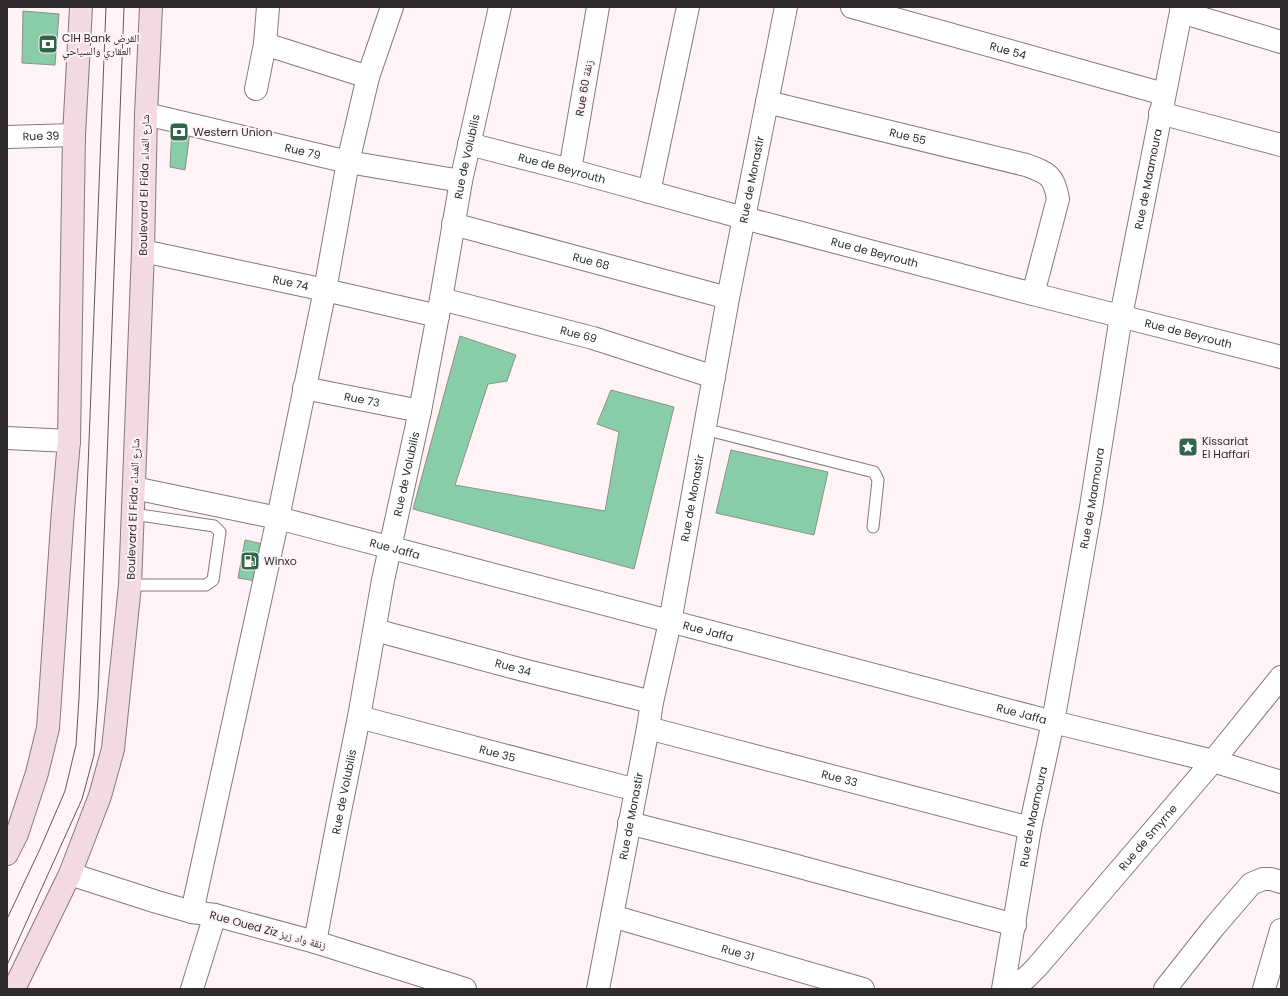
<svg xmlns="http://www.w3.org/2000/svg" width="1288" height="996" font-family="Poppins,'Noto Naskh Arabic',sans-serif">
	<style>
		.building { fill: #89cca8; stroke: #87928c }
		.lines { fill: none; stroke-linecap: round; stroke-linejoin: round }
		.lane-casing { stroke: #85797b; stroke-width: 13 }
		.street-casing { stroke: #85797b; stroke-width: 24 }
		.secondary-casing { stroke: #85797b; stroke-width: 24 }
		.lane { stroke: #fff; stroke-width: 11 }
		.street { stroke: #fff; stroke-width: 22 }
		.secondary { stroke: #f2dae0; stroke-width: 22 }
		.tram { stroke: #60595b; stroke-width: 1 }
		.labels { text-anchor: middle; stroke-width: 4; stroke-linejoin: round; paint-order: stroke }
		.poi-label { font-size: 11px; fill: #302b2c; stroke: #fff3f6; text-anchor: start }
		.street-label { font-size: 11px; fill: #302b2c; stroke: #fff3f6 }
	</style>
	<rect width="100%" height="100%" fill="#fff3f6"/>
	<!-- building -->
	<path class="building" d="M23,11L59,14L55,65L22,63Z
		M172,126L190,132L185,170L170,167Z
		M460,336L516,355L507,381L488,384L455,485L605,511L619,432L597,424L611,390L674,407L634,569L413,509Z
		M731,450L828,472L814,535L716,513Z
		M245,540L263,544L256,581L238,578Z"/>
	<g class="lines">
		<defs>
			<path id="lane" d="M704,429L874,472L878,480L873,527
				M130,585H206L213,580L220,532L214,526L133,514"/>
			<g id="street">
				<path id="s1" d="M852,7L1164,94"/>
				<path d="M1181,12L1281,42"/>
				<path d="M265,44L368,77"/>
				<path d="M256,89L265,44L268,7"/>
				<path id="s2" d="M767,102L1026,165C1048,173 1054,175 1058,199L1033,294"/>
				<path d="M1160,113L1281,145"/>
				<path id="s3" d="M146,114L348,162L461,181"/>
				<path id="s4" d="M7,137L74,135"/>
				<path id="s5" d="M469,144L570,170L744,218L1033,294L1281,357"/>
				<path d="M570,170L598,7"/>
				<path d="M649,192L688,7"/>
				<path id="s6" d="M453,224L728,298"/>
				<path id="s7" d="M143,251L325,290L438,316"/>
				<path id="s8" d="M441,299L593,338L714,377"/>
				<path id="s9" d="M304,388L420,411"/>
				<path d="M7,438L69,441"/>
				<path id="s10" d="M134,488L278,518L1053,722L1213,761L1281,782"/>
				<path id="s11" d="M375,630L523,670L652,702"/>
				<path id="s12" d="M359,717L636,790"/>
				<path id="s13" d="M648,728L1030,828"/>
				<path d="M629,823L778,861L1015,925"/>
				<path d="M70,874L157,902L192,912L215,915L315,942L465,989"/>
				<path d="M192,912L278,518L325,290L348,162L368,77L392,7"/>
				<path id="s14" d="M612,916L863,989"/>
				<path id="s15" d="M315,942L338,821L359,717L383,580L420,411L441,299L461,181L500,7"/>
				<path d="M192,989L215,915"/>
				<path id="s16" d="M598,989L648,728L652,702L670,622L728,298L786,7"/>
				<path id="s17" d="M1003,989L1030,828L1053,722L1091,507L1121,316L1182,7"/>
				<path id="s18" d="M1007,989L1026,978L1037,967L1213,761L1281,677"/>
				<path d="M1165,989L1214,927L1251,884L1263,879H1271L1281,882"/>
				<path d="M1264,989L1281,930"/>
			</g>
			<path id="secondary" d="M7,854L17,834L37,773L48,728L63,510L69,441L74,135L81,7
				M14,989L70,874L100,796L113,749L130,585L143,251L146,114L151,7"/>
		</defs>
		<!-- lane casing -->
		<use href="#lane" class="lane-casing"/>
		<!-- street casing -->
		<use href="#street" class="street-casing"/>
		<!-- secondary casing -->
		<use href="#secondary" class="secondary-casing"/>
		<!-- lane -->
		<use href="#lane" class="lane"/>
		<!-- street -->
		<use href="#street" class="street"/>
		<!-- secondary -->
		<use href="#secondary" class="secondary"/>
		<!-- tram -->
		<path class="tram" d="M7,919L40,849L65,791L76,745L79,698L106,7
			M7,965L82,799L94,755L98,699L124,7"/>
	</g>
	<!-- icons -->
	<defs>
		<symbol id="bank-square" viewBox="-11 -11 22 22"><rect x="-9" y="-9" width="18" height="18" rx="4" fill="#2f654b" stroke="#fff3f6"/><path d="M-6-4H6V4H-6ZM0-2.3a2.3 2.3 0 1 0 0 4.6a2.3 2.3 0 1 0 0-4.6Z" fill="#fff"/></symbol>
		<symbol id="sight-square" viewBox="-11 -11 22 22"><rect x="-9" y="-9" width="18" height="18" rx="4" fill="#2f654b" stroke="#fff3f6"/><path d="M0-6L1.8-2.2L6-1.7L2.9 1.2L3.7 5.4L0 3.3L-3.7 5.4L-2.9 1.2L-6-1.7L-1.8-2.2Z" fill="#fff"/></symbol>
		<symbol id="fuel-square" viewBox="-11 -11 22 22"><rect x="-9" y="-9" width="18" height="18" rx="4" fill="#2f654b" stroke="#fff3f6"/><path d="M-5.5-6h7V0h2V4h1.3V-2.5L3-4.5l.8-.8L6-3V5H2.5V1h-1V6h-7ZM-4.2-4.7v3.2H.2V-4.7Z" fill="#fff"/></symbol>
	</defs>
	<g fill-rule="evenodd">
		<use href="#bank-square" x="37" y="33" width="22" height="22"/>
		<use href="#bank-square" x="168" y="121" width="22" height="22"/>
		<use href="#sight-square" x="1177" y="436" width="22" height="22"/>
		<use href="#fuel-square" x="239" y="550" width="22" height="22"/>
	</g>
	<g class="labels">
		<!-- poi labels -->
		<g class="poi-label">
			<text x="62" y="42">CIH Bank القرض<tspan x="62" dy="13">العقاري والسياحي</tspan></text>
			<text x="193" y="136">Western Union</text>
			<text x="1202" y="445">Kissariat<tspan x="1202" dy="13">El Haffari</tspan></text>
			<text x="264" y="565">Winxo</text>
		</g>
		<!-- street labels -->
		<g class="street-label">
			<text dy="4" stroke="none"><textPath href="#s1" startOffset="162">Rue 54</textPath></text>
			<text transform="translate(584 88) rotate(-80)" y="4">Rue 60 زنقة</text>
			<text dy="4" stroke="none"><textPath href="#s4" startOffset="34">Rue 39</textPath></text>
			<text dy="4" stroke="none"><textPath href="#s2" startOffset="145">Rue 55</textPath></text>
			<text dy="4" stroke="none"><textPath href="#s3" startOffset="161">Rue 79</textPath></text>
			<text dy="4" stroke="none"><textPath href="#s15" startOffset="800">Rue de Volubilis</textPath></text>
			<text dy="4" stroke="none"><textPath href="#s5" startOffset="96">Rue de Beyrouth</textPath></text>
			<text dy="4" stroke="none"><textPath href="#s17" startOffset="823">Rue de Maamoura</textPath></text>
			<text dy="4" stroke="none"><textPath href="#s16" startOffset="824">Rue de Monastir</textPath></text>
			<text transform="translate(144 185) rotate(-89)" y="4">Boulevard El Fida شارع الفداء</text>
			<text dy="4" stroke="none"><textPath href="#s5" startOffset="420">Rue de Beyrouth</textPath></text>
			<text dy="4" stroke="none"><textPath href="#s6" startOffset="143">Rue 68</textPath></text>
			<text dy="4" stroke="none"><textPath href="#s7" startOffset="151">Rue 74</textPath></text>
			<text dy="4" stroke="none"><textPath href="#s5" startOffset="744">Rue de Beyrouth</textPath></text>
			<text dy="4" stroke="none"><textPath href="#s8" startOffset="142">Rue 69</textPath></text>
			<text dy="4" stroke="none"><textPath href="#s9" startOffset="59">Rue 73</textPath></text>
			<text dy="4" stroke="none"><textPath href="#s15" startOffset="477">Rue de Volubilis</textPath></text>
			<text dy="4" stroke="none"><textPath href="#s16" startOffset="500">Rue de Monastir</textPath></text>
			<text dy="4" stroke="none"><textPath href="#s17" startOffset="499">Rue de Maamoura</textPath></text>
			<text transform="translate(133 509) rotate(-88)" y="4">Boulevard El Fida شارع الفداء</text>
			<text dy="4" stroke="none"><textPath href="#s10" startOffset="268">Rue Jaffa</textPath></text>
			<text dy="4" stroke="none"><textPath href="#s10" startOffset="592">Rue Jaffa</textPath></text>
			<text dy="4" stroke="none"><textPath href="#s11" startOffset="143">Rue 34</textPath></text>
			<text dy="4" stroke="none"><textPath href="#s10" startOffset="916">Rue Jaffa</textPath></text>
			<text dy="4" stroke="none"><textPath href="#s12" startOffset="143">Rue 35</textPath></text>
			<text dy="4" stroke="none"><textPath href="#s13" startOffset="198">Rue 33</textPath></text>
			<text dy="4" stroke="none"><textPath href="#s15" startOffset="153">Rue de Volubilis</textPath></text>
			<text dy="4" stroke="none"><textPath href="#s16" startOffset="176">Rue de Monastir</textPath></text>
			<text dy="4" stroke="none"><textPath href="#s17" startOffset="175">Rue de Maamoura</textPath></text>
			<text dy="4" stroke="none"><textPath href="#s18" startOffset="208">Rue de Smyrne</textPath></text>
			<text transform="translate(268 930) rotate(15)" y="4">Rue Oued Ziz زنقة واد زيز</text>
			<text dy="4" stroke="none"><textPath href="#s14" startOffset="131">Rue 31</textPath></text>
		</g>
	</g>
	<!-- border -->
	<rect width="1288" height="996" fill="none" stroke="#302b2c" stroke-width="16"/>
</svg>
